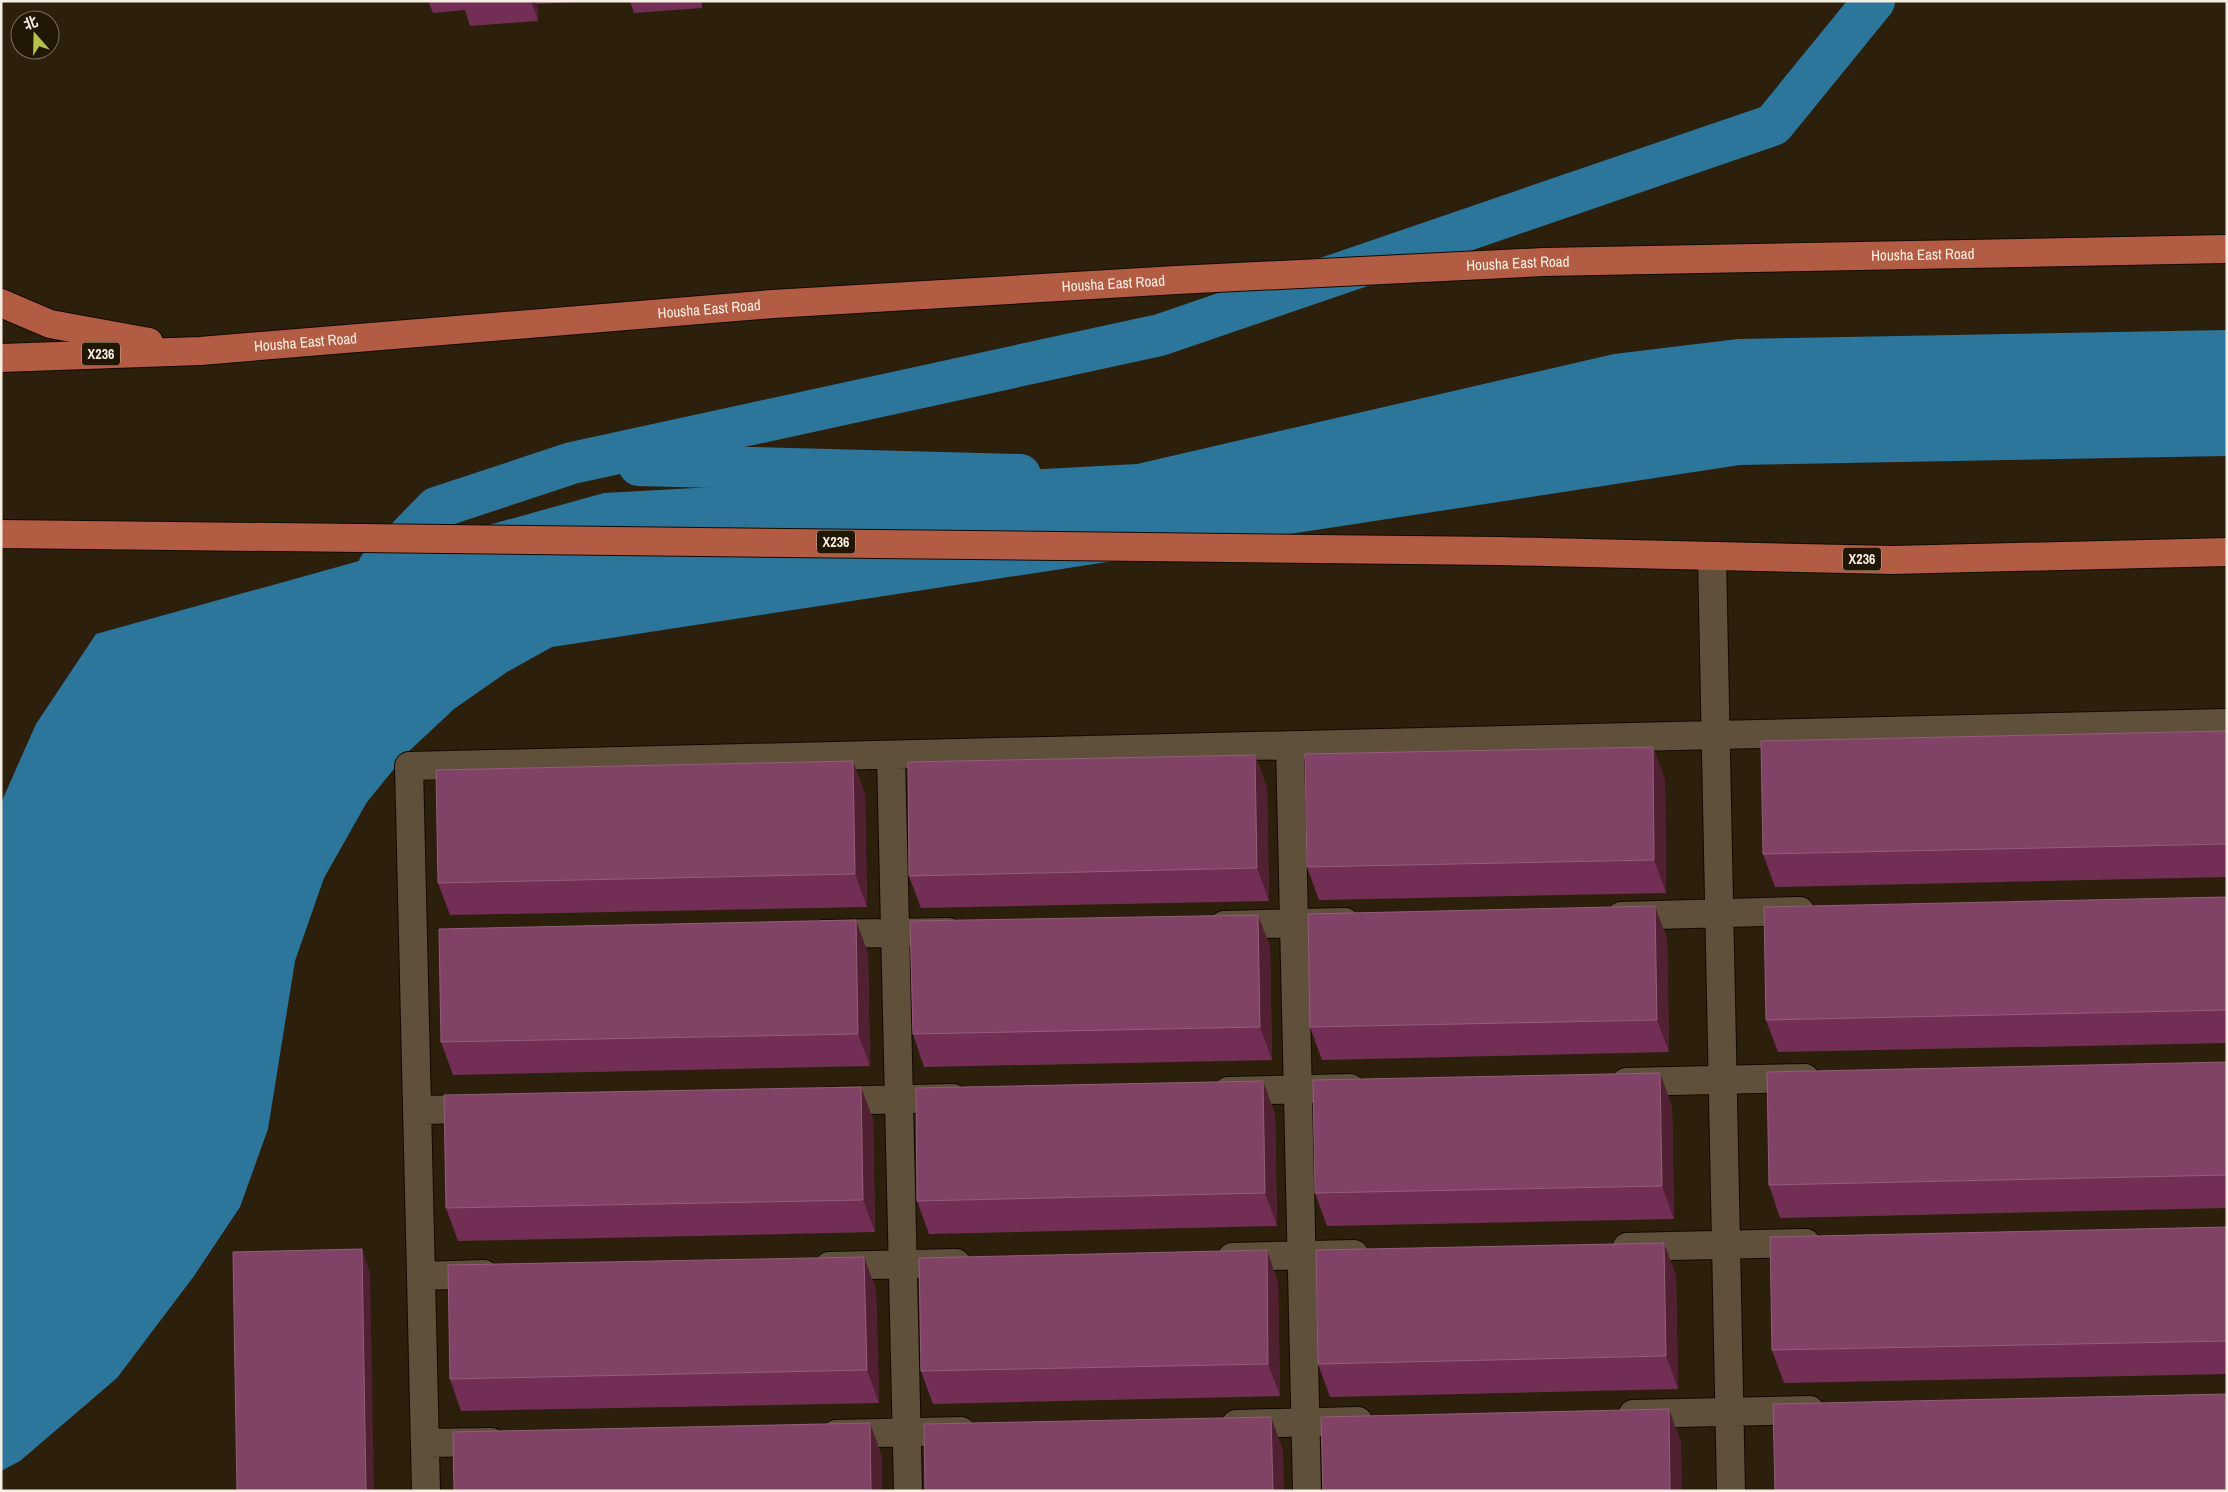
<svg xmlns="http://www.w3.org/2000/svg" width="2228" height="1492" font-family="'Archivo Narrow','Noto Sans SC',sans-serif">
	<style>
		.water { fill: #2c759b }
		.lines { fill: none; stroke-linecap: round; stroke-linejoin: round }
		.canal { stroke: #2c759b; stroke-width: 42 }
		.minor-casing { stroke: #140900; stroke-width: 30 }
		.major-casing { stroke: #140900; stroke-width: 30 }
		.minor { stroke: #5e503b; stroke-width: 28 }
		.major { stroke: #b25d43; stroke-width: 28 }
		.wall { fill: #732e56 }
		.shaded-wall { fill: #512032 }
		.building { fill: #814365; stroke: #935e78 }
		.labels { text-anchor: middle; stroke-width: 4.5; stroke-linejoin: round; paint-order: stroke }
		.shield { fill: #221604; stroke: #b6ad9f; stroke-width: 1 }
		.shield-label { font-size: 14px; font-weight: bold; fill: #f6eee2 }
		.street-label { font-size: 15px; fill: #f6eee2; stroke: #221604 }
	</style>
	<rect width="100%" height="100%" fill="#2c200d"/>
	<!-- water -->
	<path class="water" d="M2227,330V456L1740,465L552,647L507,672L454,709L407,753L367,802L324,878L295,961L268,1129L240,1207L194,1276L117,1378L20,1461L1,1471V803L36,724L96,634L604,493L1137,464L1614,354L1738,339Z"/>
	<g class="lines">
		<!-- canal -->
		<path class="canal" d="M639,465L1020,475
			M379,567L436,508L572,463L1160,335L1773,125L1874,1"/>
		<defs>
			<path id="minor" d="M1712,556L1731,1491
				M1290,746L1307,1491
				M891,755L908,1491
				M1621,916L1800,911
				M1224,925L1345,922
				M824,934L948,932
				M1626,1082L1805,1078
				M1228,1091L1350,1088
				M829,1101L953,1098
				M417,1110L481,1109
				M1627,1247L1806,1243
				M1232,1257L1354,1254
				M829,1266L956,1263
				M421,1276L484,1274
				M1633,1414L1810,1410
				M1236,1424L1358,1421
				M836,1434L961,1431
				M425,1443L491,1442
				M426,1491L409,766L2227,723"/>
			<g id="major">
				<path d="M1,303L50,324L149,342"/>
				<path id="s1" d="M1,358L200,351L773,304L1176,280L1544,262L2227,249"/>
				<path d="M1,534L1498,551L1892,560L2227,552"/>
			</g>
		</defs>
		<!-- minor casing -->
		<use href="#minor" class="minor-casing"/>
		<!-- major casing -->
		<use href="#major" class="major-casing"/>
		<!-- minor -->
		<use href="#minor" class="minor"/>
		<!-- major -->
		<use href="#major" class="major"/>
	</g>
	<!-- wall -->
	<path class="wall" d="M428,1H573V2L537,4L538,21L470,26L465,10L433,13Z
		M630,1H702V8L634,13Z
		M2227,731V877L1775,887L1763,854Z
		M1653,747L1665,780L1666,893L1319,900L1307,867Z
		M1255,755L1267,788L1269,901L921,908L909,876Z
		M865,794L867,907L450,915L438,883Z
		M2227,897V1043L1778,1052L1766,1020Z
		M1655,906L1667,939L1669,1052L1322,1060L1310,1027Z
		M1258,915L1270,947L1272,1060L924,1067L913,1034Z
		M868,953L870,1066L453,1075L441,1042Z
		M2227,1062V1208L1780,1218L1769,1185Z
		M861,1087L873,1119L875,1232L458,1241L446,1208Z
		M1672,1106L1674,1219L1327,1226L1315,1193Z
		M1275,1113L1277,1226L929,1234L917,1201Z
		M2227,1227V1374L1784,1383L1772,1350Z
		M1664,1243L1676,1276L1678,1389L1330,1397L1318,1364Z
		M1267,1250L1278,1283L1280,1396L933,1404L921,1371Z
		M864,1257L876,1290L879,1403L461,1411L450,1379Z"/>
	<!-- shaded-wall -->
	<path class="shaded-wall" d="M531,1H536L537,4L538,21Z
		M1653,747L1665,780L1666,893L1654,860Z
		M1255,755L1267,788L1269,901L1257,868Z
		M853,761L865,794L867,907L855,874Z
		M1655,906L1667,939L1669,1052L1657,1020Z
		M1258,915L1270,947L1272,1060L1260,1027Z
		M856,920L868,953L870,1066L858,1034Z
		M1660,1073L1672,1106L1674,1219L1662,1186Z
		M1263,1081L1275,1113L1277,1226L1265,1193Z
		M861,1087L873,1119L875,1232L863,1200Z
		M1664,1243L1676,1276L1678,1389L1666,1356Z
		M362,1249L370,1273L374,1491H366Z
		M1267,1250L1278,1283L1280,1396L1268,1364Z
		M864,1257L876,1290L879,1403L867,1370Z
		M1669,1409L1681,1442L1682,1491H1670Z
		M1271,1417L1283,1450L1284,1491H1273Z
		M870,1423L882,1456V1491H871Z"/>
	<!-- building -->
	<path class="building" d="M2227,731V844L1763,854L1761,741Z
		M1653,747L1654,860L1307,867L1305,754Z
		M1255,755L1257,868L909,876L908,762Z
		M853,761L855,874L438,883L436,770Z
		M2227,897V1010L1766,1020L1764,907Z
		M1655,906L1657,1020L1310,1027L1308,914Z
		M1258,915L1260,1027L913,1034L910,921Z
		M856,920L858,1034L441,1042L439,929Z
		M2227,1062V1175L1769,1185L1767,1072Z
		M1660,1073L1662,1186L1315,1193L1313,1080Z
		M1263,1081L1265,1193L917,1201L916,1088Z
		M861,1087L863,1200L446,1208L444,1095Z
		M2227,1227V1341L1772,1350L1770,1237Z
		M1664,1243L1666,1356L1318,1364L1316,1250Z
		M362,1249L366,1491H237L233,1252Z
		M1267,1250L1268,1364L921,1371L919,1258Z
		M864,1257L867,1370L450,1379L448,1265Z
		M2227,1394V1491H1775L1773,1404Z
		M1669,1409L1670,1491H1323L1321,1417Z
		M1271,1417L1273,1491H925L924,1424Z
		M870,1423L871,1491H454L453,1432Z"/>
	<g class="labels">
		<!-- shield labels -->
		<g class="shield">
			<rect x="82" y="342.5" width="38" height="23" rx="4"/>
			<rect x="817" y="530.5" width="38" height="23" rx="4"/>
			<rect x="1843" y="547.5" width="38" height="23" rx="4"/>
		</g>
		<g class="shield-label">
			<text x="101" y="359">X236</text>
			<text x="836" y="547">X236</text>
			<text x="1862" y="564">X236</text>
		</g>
		<!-- street labels -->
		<g class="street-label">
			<text dy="5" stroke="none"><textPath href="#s1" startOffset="1925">Housha East Road</textPath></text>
			<text dy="5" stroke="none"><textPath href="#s1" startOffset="1520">Housha East Road</textPath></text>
			<text dy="5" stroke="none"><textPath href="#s1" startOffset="1115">Housha East Road</textPath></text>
			<text dy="5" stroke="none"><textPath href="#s1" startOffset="710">Housha East Road</textPath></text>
			<text dy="5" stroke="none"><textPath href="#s1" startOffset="305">Housha East Road</textPath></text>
		</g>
	</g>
	<!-- border -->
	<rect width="2228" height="1492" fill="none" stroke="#f6eee2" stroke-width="5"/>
	<!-- north arrow -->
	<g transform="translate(35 35) rotate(340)"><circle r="24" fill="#221604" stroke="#776c5d"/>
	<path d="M0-4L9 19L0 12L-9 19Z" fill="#b6c149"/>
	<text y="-8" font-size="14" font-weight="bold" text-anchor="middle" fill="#f6eee2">北</text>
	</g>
</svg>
